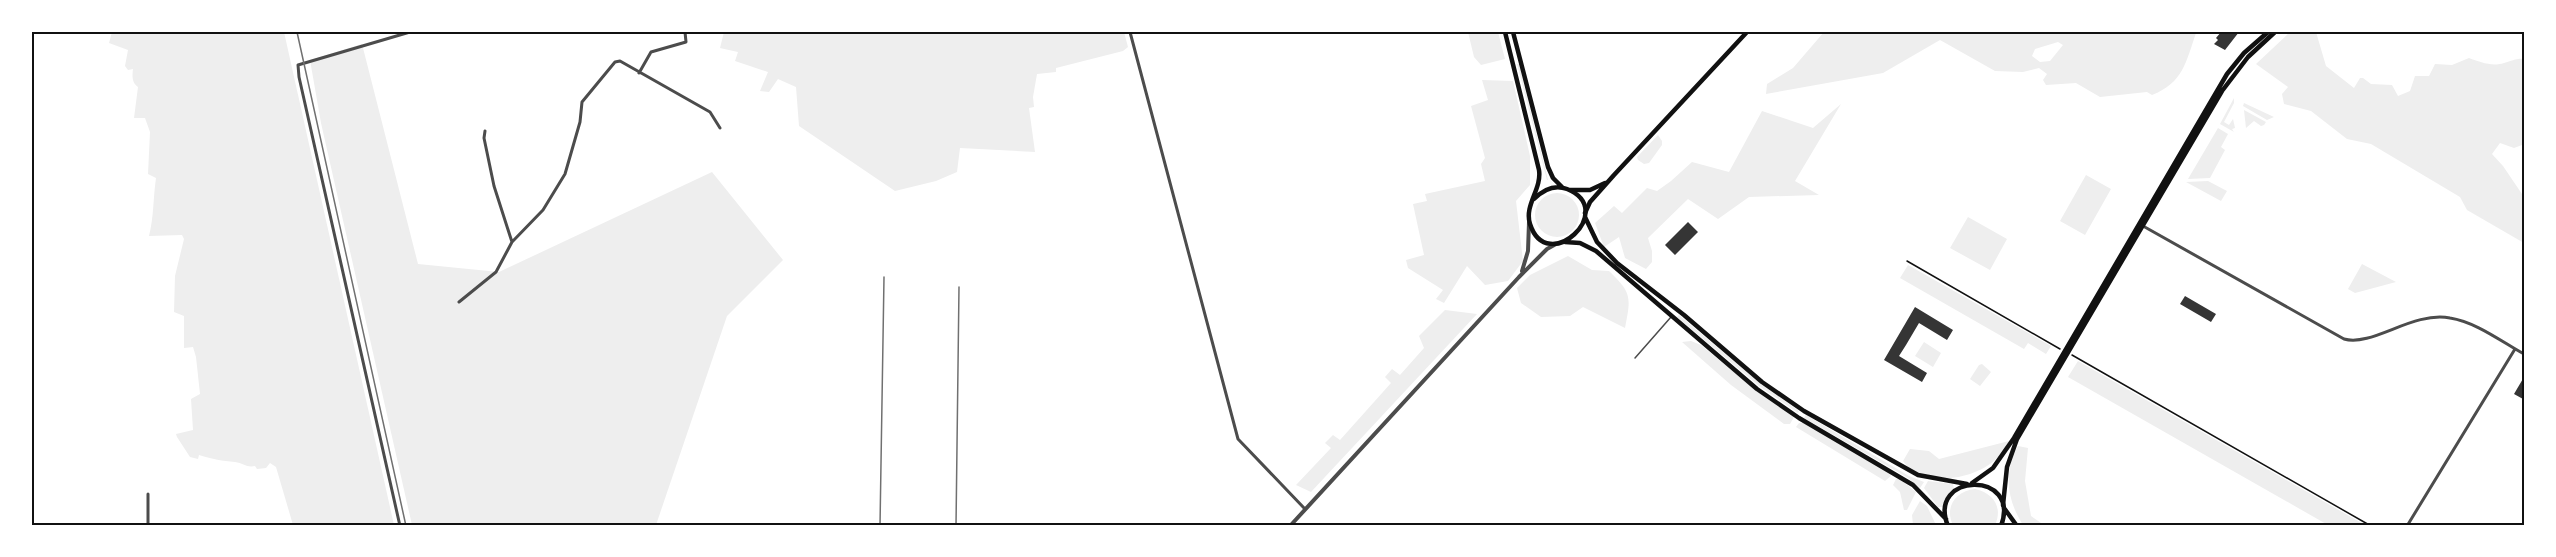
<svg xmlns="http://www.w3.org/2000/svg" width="2556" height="557" font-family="'Nunito Sans',sans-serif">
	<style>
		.green { fill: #eee; fill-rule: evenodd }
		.building { fill: #353535 }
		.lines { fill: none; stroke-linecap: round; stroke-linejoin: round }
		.path { stroke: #111; stroke-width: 1.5 }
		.service { stroke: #4c4c4c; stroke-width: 1.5 }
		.minor { stroke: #4c4c4c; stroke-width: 3 }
		.tertiary { stroke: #4c4c4c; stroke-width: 4 }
		.secondary { stroke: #111; stroke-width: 4.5 }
		.primary { stroke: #111; stroke-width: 4.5 }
		.rail { stroke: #707070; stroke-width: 1.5 }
		.neatline { fill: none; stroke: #111; stroke-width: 2 }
	</style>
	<rect width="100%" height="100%" fill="#fff"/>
	<!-- green -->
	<path class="green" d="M112,32H284L394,525H293L276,467L270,463L266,468L257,469L255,466C247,468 243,463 235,462C222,461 213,459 199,455L198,459L190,457L177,437L176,434L193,430L191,399L200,394L196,357L193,347L184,348V316L174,312L175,276L184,239L182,235L149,236C154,216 153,199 156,178L148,174L150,132L145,118H134L138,87C132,83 132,76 133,69L128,70L125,66L128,50L109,43Z
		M724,32H1124L1128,47L1123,51L1056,68V72L1037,74L1033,97L1034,107L1029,108L1035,152L960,148L957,172L936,181L895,191L799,126L796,87L778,79L769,92L760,91L768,72L735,61L738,52L720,48Z
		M1468,32H1498L1505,59L1481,65L1474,57Z
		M1824,32H2202L2196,33C2186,62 2183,83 2152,95L2147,92L2100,97L2076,83L2046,85L2043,80L2047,74L2039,68L2023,72L1995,71L1940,40L1883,73L1766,94L1767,84L1793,68ZM2058,42L2063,45L2050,61L2040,62L2032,56L2035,49Z
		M2290,32H2316L2326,66L2354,88L2360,78H2363L2371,84L2392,85L2398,96L2410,91L2415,76H2429L2435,64L2452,65L2469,58C2480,62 2492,67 2504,63C2512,61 2517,58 2524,59V135L2522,145L2514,148L2500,143L2492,154L2503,166L2524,197V243L2467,210L2460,197L2371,144L2347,139L2311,111L2284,104L2282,94L2288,87L2256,64Z
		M362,44L418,264L499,272L712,172L783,260L727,316L656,525H412L321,123L310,60Z
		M1517,64H1519L1548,180H1547Z
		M1482,80L1513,81L1530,156V185L1516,201L1523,261L1508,281L1485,285L1467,266L1444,303L1436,299L1443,290L1408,268L1406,260L1424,255L1413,204L1427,201L1425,194L1485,181L1481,164L1485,158L1471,106L1488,100Z
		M2234,98V103L2224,122L2229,125L2233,119L2235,128L2232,129L2234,132L2220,124Z
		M2244,103L2274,117L2267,120L2243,106Z
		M1841,104L1795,181L1819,195L1749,197L1718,219L1688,199L1648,238L1652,251V262L1646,269L1625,258L1619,237L1604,247L1595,223L1614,206L1622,213L1647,188L1657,191L1671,181L1692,162L1729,172L1762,111L1813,128Z
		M2244,110L2266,122L2264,125L2261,126L2254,121L2246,128Z
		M2218,128L2228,134L2221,147L2225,150L2210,178L2188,179Z
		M1658,135L1662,141V145L1649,163L1644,164L1638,160L1637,157Z
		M2086,175L2111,189L2085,235L2060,221Z
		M2208,181L2227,191L2221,201L2186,182Z
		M1535 215a22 22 0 1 1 44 0a22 22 0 1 1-44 0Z
		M1968,217L2007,239L1990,270L1950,248Z
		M1568,256L1592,270L1609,271C1632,293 1631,297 1625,328L1583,307L1570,316L1541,317L1521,303L1517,288L1530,275Z
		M2362,264L2396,282L2355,293L2348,289Z
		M1908,265L2051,346L2046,354L2028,343L2024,349L1900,278Z
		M1445,310L1477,314L1311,492L1296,485L1331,448L1325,443L1333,435L1340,440L1391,383L1385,377L1392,369L1400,375L1424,348L1419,336Z
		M1679,315L1761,384L1799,411L1798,413L1759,386L1677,317Z
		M1691,341L1701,345L1752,387L1794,417L1790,424H1784L1731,385L1682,342Z
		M1924,342L1941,353L1933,367L1915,356Z
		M2078,361L2365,525H2328L2068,377Z
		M1982,364L1991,372L1980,386L1970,379L1979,365Z
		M1806,415L1909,476L1924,482L1920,488L1908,478L1804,418Z
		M1799,423H1804L1889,473L1891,476L1885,481L1796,427Z
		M2009,441C2006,447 2002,453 1998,457C1977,480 1922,489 1903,461L1910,449L1929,451L1939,459Z
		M2018,446L2028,448L2025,481L2031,516L2044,525H2023C2007,500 2003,473 2018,446Z
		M1896,479H1900L1916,492L1907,510H1904L1900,492L1893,485Z
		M1928,481L1953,484L1954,489L1944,500L1942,507H1938L1924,488Z
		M1975,489C1994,493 2003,508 1995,525H1953C1944,507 1956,491 1975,489Z
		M1920,501L1927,506L1936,525H1913L1912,515Z"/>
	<!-- building -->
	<path class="building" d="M2221,32H2239L2225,50L2214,44L2218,40L2216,38Z
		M1688,222L1698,232L1675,255L1665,245Z
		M2185,296L2216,314L2211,322L2180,304Z
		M1915,307L1953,330L1947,340L1919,323L1906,345L1899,356L1927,373L1922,382L1884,360Z
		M2524,377V396L2523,399L2514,394Z"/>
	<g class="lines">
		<!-- path -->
		<path class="path" d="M1907,261L2060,349
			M2072,355L2371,526"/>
		<!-- service -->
		<path class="service" d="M1635,358L1671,317"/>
		<!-- minor -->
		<path class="minor" d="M1130,32L1238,439L1305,509
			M639,73L651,52L686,42L685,32
			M485,131L484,138L494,186L512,242
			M2143,226L2344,339C2373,347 2412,311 2450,318C2476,322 2502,342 2524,354
			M459,302L496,272L512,242L543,210L565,174L580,122L582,102L615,62L620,61L710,112L720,128
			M148,526V494
			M400,526L299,77L298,65L410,32
			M2407,526L2515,349"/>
		<!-- tertiary -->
		<path class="tertiary" d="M1522,271L1528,251L1529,222
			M1290,526L1519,277L1547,249L1556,244"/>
		<!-- secondary -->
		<path class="secondary" d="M1570,190H1590L1605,183
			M1585,213L1590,202L1614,175L1747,32
			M1972,483L1993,468L2014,438L2227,74L2244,53L2268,32
			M2003,505L2007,467L2017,439L2222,91L2248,57L2275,32"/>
		<!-- primary -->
		<path class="primary" d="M1505,32L1539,170C1542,189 1524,205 1530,224C1547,277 1619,210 1567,189C1554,184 1543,190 1534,199
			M1513,32L1548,167L1553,178L1562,187
			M1585,217L1597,242L1617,263L1684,315L1762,382L1804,411L1918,475L1967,484
			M1565,242L1580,243L1596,251L1757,389L1799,418L1913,485L1946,519
			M2004,508L2017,526
			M1948,526C1926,472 2022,470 2001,526"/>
		<!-- rail -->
		<path class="rail" d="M297,32L406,526
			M880,526L884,277
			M956,526L959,287"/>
	</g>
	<!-- border -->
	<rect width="2556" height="557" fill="none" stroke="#ffffff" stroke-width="66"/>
	<rect x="33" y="33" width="2490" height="491" class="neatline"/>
</svg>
